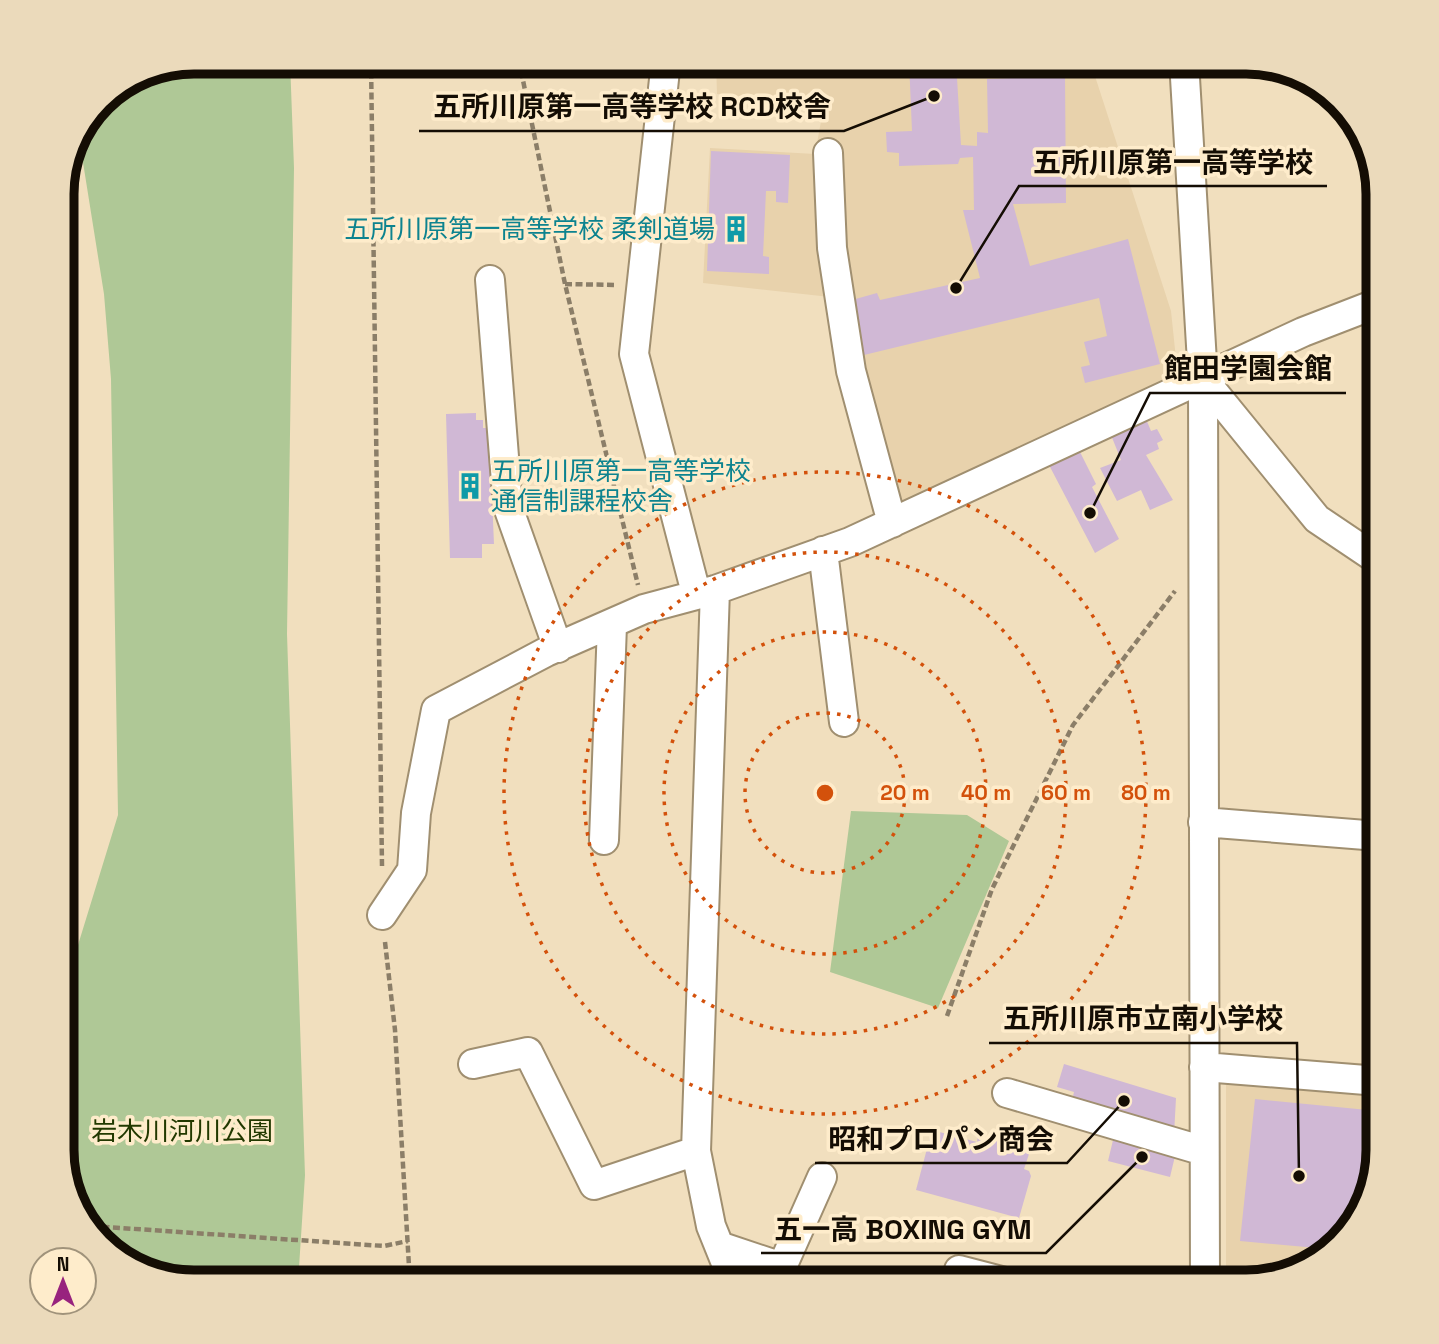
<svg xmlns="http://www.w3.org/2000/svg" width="1439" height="1344" font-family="'Space Grotesk','Noto Sans JP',sans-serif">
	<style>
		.built { fill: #e8d2ac }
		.green { fill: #afc896 }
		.building { fill: #d0b8d5 }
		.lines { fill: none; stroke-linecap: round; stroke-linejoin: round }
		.minor-casing { stroke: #a08f70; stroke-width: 32 }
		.path { stroke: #8b7e68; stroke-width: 4.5; stroke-dasharray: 7 3.5; stroke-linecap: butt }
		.minor { stroke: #fff; stroke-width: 28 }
		.ring { fill: none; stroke: #d3510b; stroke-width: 3.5; stroke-dasharray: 3.5 7 }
		.labels { text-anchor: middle; stroke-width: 7; stroke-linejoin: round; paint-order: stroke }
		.culture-label { font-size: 26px; fill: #0d838f; stroke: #feeccb; text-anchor: end }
		.park-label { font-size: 26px; fill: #223900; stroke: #feeccb }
		.rim { fill: none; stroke: #140d04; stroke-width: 9 }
		.centre { fill: #d3510b; stroke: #feeccb; stroke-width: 3.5 }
		.ring-label { font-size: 21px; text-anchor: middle; font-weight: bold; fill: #d3510b; stroke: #feeccb; stroke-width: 7; stroke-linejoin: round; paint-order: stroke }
		.leader { fill: none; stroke: #140d04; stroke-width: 2.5 }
		.callout-dot { fill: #140d04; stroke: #feeccb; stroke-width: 2.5 }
		.callout-label { font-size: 28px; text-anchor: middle; font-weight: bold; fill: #140d04; stroke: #feeccb; stroke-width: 7; stroke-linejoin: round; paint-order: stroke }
	</style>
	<rect width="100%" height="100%" fill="#f1dfbe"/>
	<!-- built -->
	<path class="built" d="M716,61H967V77L1094,73L1171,311L1178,378L893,511L830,297L703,283L710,148L815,154L824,105L717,94Z
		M969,61H1165V68L969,72Z
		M1226,1056L1378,1064V1151L1368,1202L1339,1244L1254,1282H1226Z"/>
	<!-- green -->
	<path class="green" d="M193,61H290L294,168L287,634L305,1175L298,1283H193L142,1273L100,1244L62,1159V997L118,815L111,379L104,294L78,131L106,94Z
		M851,811L967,815L1009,841L938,1008L830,972Z"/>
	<!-- building -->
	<path class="building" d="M909,61H956L961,145L977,146V132L988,133L987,79L1065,76L1066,203L1013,204L1030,266L1128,239L1160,364L1085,383L1081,367L1090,365L1084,342L1107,336L1099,298L864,355L852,300L877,293L880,300L980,278L963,210H974L973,157L960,158L958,164L899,166V153L887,152L886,132L912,131Z
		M973,61H1078V64L991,67L973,66Z
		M711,151L790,155L788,203L776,202V191H766L763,256L769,257V274L707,271Z
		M476,413V420H483V428H489L494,544H482V558H450L446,414Z
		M1146,419L1151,431L1157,429L1163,440L1157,443L1159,449L1146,455L1173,500L1150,510L1141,490L1117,501L1100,468L1121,460L1111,435Z
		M1079,450L1096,484L1092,487L1119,539L1095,553L1049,465Z
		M1064,1064L1176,1098L1174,1135L1071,1105L1074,1092L1057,1087Z
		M1255,1099L1378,1111V1151L1368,1202L1339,1244L1328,1249L1240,1241Z
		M932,1130L977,1142L978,1135L1030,1151L1024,1169L1029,1171L1031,1176L1019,1218L916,1190Z
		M1114,1136L1176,1152L1170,1177L1108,1161Z"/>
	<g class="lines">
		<defs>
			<path id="minor" d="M666,61L634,354L696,593
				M1184,61L1203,379L1205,1282
				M828,153L832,248L851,371L892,523
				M490,280L508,507L558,648
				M1203,379L1317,519L1378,560
				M823,551L844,722
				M715,590L696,1151L711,1226L734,1283
				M1203,822L1378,836
				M604,840L612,625
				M382,915L412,870L416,813L436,710L546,652L644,609L715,590L850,542L1303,332L1378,303
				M473,1064L528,1052L594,1185L696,1151
				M1204,1067L1378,1081
				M1007,1093L1204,1151
				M719,1246L782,1267L822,1177
				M959,1270L1009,1283"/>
		</defs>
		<!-- minor casing -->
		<use href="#minor" class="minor-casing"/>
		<!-- path -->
		<path class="path" d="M371,61L382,866
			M519,61L565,284L638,585
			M565,284L616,285
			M385,942L395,1030L410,1283
			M947,1016L992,889L1073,725L1175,591
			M92,1226L384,1246L408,1241"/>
		<!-- minor -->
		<use href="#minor" class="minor"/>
	</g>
	<!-- distance rings -->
	<g class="ring">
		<circle cx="825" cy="793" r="80"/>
		<circle cx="825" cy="793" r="161"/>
		<circle cx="825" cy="793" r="241"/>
		<circle cx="825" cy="793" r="321"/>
	</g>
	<!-- icons -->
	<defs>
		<symbol id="building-bare" viewBox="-9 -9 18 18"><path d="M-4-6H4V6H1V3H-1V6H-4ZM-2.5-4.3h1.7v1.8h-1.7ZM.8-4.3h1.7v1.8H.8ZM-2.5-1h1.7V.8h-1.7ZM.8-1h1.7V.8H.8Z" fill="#0f9aa8" stroke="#feeccb" stroke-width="2.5" paint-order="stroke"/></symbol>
	</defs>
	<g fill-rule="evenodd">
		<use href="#building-bare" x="717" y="210" width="38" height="38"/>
		<use href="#building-bare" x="451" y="467" width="38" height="38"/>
	</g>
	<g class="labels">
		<!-- culture labels -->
		<g class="culture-label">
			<text x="715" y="238">五所川原第一高等学校 柔剣道場</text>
			<text x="491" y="480" text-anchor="start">五所川原第一高等学校<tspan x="491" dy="30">通信制課程校舎</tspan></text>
		</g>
		<!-- park labels -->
		<g class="park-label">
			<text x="182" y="1140">岩木川河川公園</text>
		</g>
	</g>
	<!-- crop -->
	<path d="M0 0H1439V1344H0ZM194 74H1246A120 120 0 0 1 1366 194V1150A120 120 0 0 1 1246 1270H194A120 120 0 0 1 74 1150V194A120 120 0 0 1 194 74Z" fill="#ebdabb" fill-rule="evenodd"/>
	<path class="rim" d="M194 74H1246A120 120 0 0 1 1366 194V1150A120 120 0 0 1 1246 1270H194A120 120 0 0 1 74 1150V194A120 120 0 0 1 194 74Z"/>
	<circle cx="825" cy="793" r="10" class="centre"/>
	<g class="ring-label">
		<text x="905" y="800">20 m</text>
		<text x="986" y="800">40 m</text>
		<text x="1066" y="800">60 m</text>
		<text x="1146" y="800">80 m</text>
	</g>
	<!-- callouts -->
	<path class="leader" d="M934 96L844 131H419M956 288L1019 186H1327M1090 513L1150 393H1346M1299 1176L1297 1043H989M1124 1101L1067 1163H815M1142 1157L1046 1253H761"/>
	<g class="callout-dot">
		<circle cx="934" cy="96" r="7"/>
		<circle cx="956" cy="288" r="7"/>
		<circle cx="1090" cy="513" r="7"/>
		<circle cx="1299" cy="1176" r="7"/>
		<circle cx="1124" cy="1101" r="7"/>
		<circle cx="1142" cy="1157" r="7"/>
	</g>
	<g class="callout-label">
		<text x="632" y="116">五所川原第一高等学校 RCD校舎</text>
		<text x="1173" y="172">五所川原第一高等学校</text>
		<text x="1248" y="378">館田学園会館</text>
		<text x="1143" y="1028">五所川原市立南小学校</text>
		<text x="941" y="1149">昭和プロパン商会</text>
		<text x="903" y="1239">五一高 BOXING GYM</text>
	</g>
	<!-- north arrow -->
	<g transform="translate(63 1281)"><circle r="33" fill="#feeccb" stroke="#a0937b" stroke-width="2"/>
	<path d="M0-5L12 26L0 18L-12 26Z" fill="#98237e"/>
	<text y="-10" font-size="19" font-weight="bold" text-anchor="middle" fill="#140d04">N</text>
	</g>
</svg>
